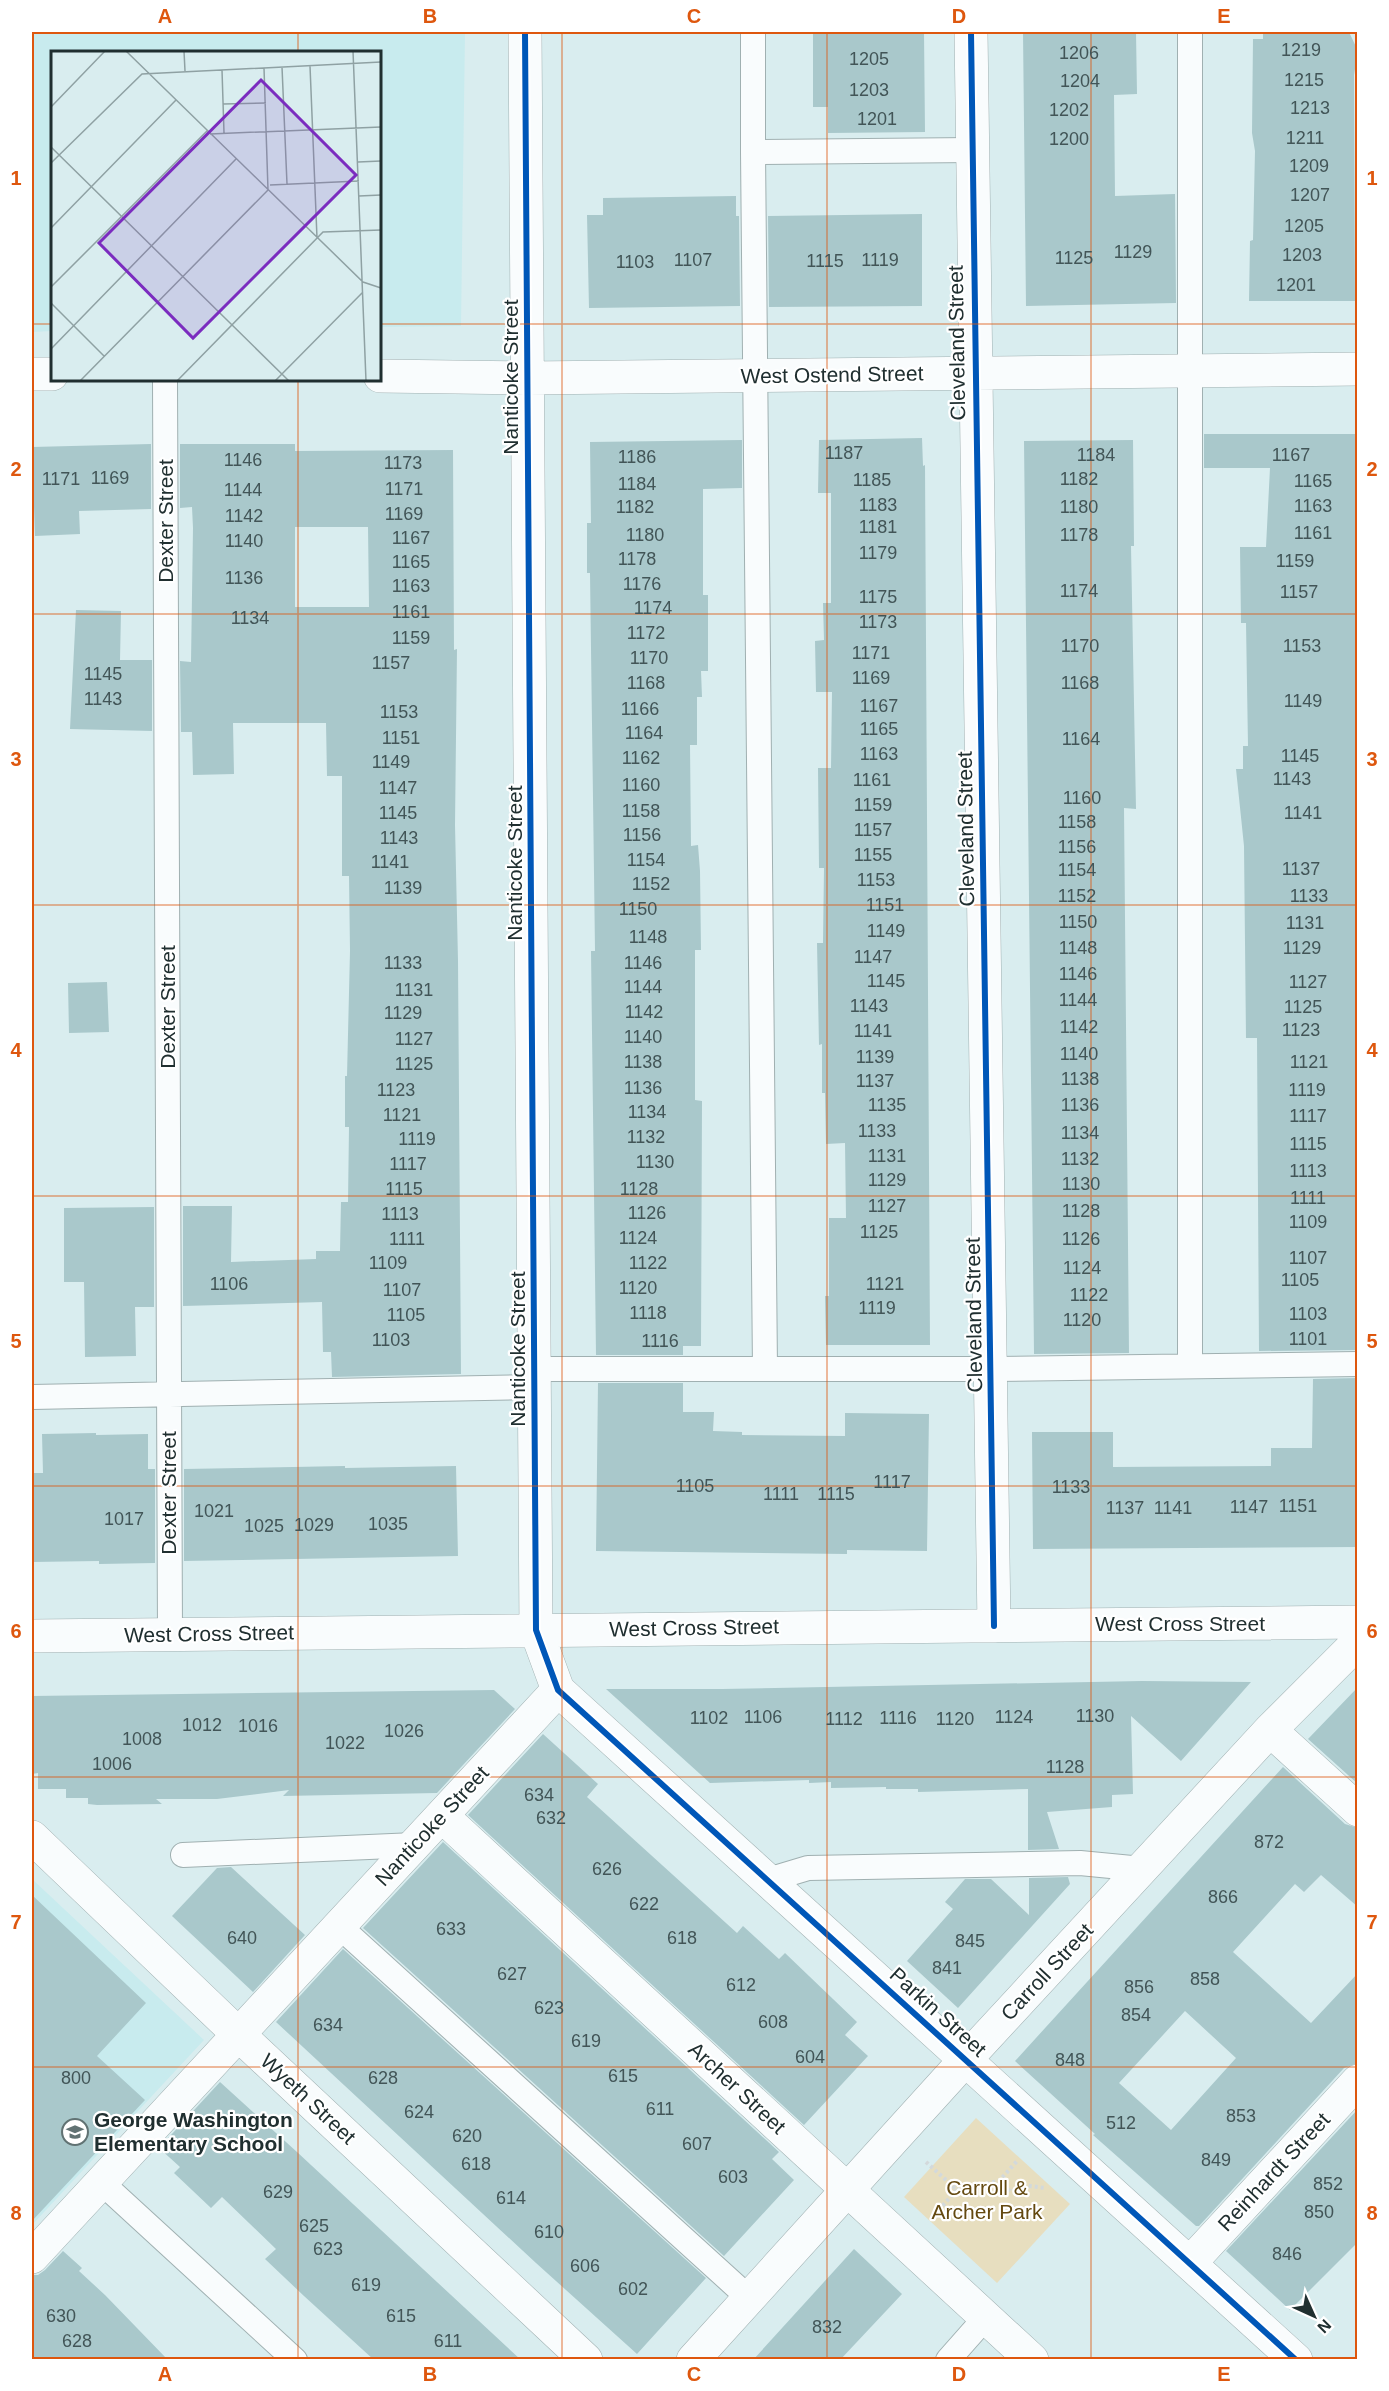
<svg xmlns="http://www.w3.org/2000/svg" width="1389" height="2391" font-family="Helvetica,sans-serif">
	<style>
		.built { fill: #c8ebee }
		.green { fill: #e7debf }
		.building { fill: #a9c8cb; fill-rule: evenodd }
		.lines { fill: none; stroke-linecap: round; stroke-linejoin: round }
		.lane-casing { stroke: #a0b0b1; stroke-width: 26 }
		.street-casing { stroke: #a0b0b1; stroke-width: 34 }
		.path { stroke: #d3d9db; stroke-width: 4; stroke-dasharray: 3 3; stroke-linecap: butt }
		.lane { stroke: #f9fcfd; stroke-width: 24 }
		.street { stroke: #f9fcfd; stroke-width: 33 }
		.cycleway-casing { stroke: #fff; stroke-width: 10 }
		.cycleway { stroke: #0057b8; stroke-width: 6 }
		.grid { fill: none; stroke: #de570e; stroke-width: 1.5; stroke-opacity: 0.55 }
		.labels { text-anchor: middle; stroke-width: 4.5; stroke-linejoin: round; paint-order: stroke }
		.number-label { font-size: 18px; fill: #425557 }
		.street-label { font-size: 21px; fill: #202f30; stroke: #fff }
		.poi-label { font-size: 21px; font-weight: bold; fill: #202f30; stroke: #fff; text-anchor: start }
		.park-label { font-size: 21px; fill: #644910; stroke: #fff }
		.inset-road { fill: none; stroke: #8fa1a3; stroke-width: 1.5 }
		.view { fill: #7b2cbf; fill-opacity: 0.15; stroke: #7b2cbf; stroke-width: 3 }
		.inset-edge { fill: none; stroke: #202f30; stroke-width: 3 }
		.neatline { fill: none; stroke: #de570e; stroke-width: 2 }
		.grid-label { font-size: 20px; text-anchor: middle; font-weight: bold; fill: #de570e }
	</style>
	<rect width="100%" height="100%" fill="#d9edef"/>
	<!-- built -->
	<path class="built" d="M32,32H465L461,326L380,327V52H52V331L32,332Z
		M32,1879L204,2040L32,2225Z"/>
	<!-- green -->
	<path class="green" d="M976,2118L1070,2204L997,2283L904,2197Z"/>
	<!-- building -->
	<path class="building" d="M813,32H924L925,132L828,133V107H813Z
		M1023,32H1136L1137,94L1114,95L1115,196L1175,194L1176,303L1026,306Z
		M1263,32H1349L1358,51L1354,75L1355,301H1249L1250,241L1253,240L1255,151L1252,133L1253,39H1263Z
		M736,196V216H739L740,306L589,308L587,215H603V198Z
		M922,214V306L769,307L768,216Z
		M1204,434H1358V1350L1259,1351L1257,1038H1246L1244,846L1236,769H1243V746H1248L1246,623H1241L1240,547H1266L1270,468H1204Z
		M922,438L923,466L925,465L930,1345H826L825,1296H829V1218H846L845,1143L826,1144L825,1093H822V1044L819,1045L817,943H823L824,868H819L818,768H831L832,692H816L815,641L824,640L823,603H831V493H818L819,440Z
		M742,440V488L703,489V595H708V671H701L702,697H697V745H690L691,846L698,845L700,871L701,950H695V1100L702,1101L701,1346H683V1355H596L591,951H595L594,873L590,573H587V523H591L590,442Z
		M1133,440L1134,546H1131L1136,809L1124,808L1129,1353L1034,1354L1024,441Z
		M151,444V509L79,511L80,534L35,536L32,447Z
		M180,444H295V451L453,450L454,650L457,649L455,825L458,961L461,1374L332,1377L331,1352H323L322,1302L183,1306V1206H232L231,1262L316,1259V1251H340L341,1202H348L349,1127H345V1076H347L350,951L349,876H342V776H327L326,723H233L234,774L193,775L192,732H181L180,661L191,662L193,528L192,507L180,508ZM295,527H368L369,607H295Z
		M76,610L121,611L120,660H152V731L70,729Z
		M107,982L109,1032L69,1033L68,983Z
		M154,1207V1307H135L136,1356L85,1357L84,1282H64V1208Z
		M1358,1378V1547L1033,1549L1032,1432H1113V1467L1271,1466V1448H1312L1313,1379Z
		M598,1383H683V1412H714L713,1431L742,1432V1435L845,1436V1413L929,1414L927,1551L847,1550V1554L596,1551Z
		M96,1433V1435L148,1434V1469H155V1563L99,1564V1561L32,1562V1473H43L42,1434Z
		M345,1466V1468L456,1466L458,1556L184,1561V1469Z
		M1142,1681L1251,1682L1181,1761L1131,1716L1133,1794L1112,1795V1807L1047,1812L1059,1849L1028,1850V1789L918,1792V1789H886V1787L831,1788V1782L809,1783V1780L710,1783L606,1689H722Z
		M1358,1687V1784L1308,1739Z
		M494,1690L515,1709L437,1793L283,1796L289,1790L217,1799H156L162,1804L97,1805L88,1804V1798H66V1789H38V1773L32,1774V1696Z
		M543,1734L598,1784L587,1797L737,1933L743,1926L779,1959L785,1953L857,2022L845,2035L868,2056L804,2125L468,1815Z
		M1283,1767L1345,1824L1358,1828V1907L1321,1875L1304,1892L1295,1884L1233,1952L1311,2023L1358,1973V2063L1344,2068L1199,2226H1196L1093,2135L1095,2134L1015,2061ZM1185,2011L1236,2058L1171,2130L1119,2083Z
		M443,1842L779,2152L772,2159L794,2180L724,2256L363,1928Z
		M231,1867L305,1935L253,1992L172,1916L217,1868Z
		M1068,1877L1070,1884L958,2008L907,1961L953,1909L945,1902L965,1879H991L1029,1915V1878Z
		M32,1895L146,2003L97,2056L145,2100L32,2221Z
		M343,1949L706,2278L637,2354L536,2263L276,2022Z
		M220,2082L297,2152L521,2360H374L304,2296L265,2259L276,2249L222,2197L211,2208L174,2173L180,2167L159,2148Z
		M1358,2109V2242L1290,2310L1226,2251Z
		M854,2249L902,2294L840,2360H753Z
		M63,2251L82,2268L79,2271L105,2295L168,2360H32V2275H38L45,2270Z"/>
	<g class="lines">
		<defs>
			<path id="lane" d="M753,32V152
				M165,380L170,1634
				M1190,1366V32
				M535,1369H992L1358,1364
				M765,1369L753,152L972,150
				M32,1397L535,1387
				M183,1855L415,1845
				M768,1880L808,1868L1080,1863L1142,1869
				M339,1926L749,2298
				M101,2182L295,2360
				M948,2360L986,2317"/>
			<path id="street" d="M525,32L536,1630L558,1690L1296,2360
				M971,32C976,563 990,1094 994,1626
				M32,374H52
				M380,376L528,378L1358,369
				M32,1636L1358,1622
				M1270,1730L1358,1810
				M442,1816L1032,2360
				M32,1837L238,2034L586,2360
				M32,2257L558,1690
				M1190,2263L1358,2081
				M693,2360L966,2059L1270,1730L1358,1642"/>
		</defs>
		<!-- lane casing -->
		<use href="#lane" class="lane-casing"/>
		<!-- street casing -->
		<use href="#street" class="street-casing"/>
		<!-- path -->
		<path class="path" d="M926,2162L957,2190L933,2216
			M999,2181L1011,2192L1023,2185L1045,2188
			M957,2190L999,2181L1018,2160"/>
		<!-- lane -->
		<use href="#lane" class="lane"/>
		<!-- street -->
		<use href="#street" class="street"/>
		<defs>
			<path id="cycleway" d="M525,32L536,1630L558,1690L1296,2360
				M971,32C976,563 990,1094 994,1626"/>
		</defs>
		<!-- cycleway casing -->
		<use href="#cycleway" class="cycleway-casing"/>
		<!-- cycleway -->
		<use href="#cycleway" class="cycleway"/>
	</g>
	<!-- grid -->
	<path class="grid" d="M298,32V52M562,32V2360M827,32V2360M1091,32V2360M32,324H52M380,324H1358M298,380V2360M32,614H1358M32,905H1358M32,1196H1358M32,1486H1358M32,1777H1358M32,2067H1358"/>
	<!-- icons -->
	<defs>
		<symbol id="school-ring" viewBox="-11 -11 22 22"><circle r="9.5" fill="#fff" stroke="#617273" stroke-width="1.5"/><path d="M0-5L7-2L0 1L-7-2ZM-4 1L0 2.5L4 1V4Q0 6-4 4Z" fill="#617273"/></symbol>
	</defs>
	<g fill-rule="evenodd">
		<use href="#school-ring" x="60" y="2117" width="30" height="30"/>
	</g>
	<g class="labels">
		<!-- number labels -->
		<g class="number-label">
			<text x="1301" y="56">1219</text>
			<text x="1079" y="59">1206</text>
			<text x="869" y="65">1205</text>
			<text x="1304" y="86">1215</text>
			<text x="1080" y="87">1204</text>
			<text x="869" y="96">1203</text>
			<text x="1310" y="114">1213</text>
			<text x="1069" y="116">1202</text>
			<text x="877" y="125">1201</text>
			<text x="1305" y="144">1211</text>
			<text x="1069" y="145">1200</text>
			<text x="1309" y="172">1209</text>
			<text x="1310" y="201">1207</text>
			<text x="1304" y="232">1205</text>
			<text x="1133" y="258">1129</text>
			<text x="1302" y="261">1203</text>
			<text x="1074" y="264">1125</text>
			<text x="693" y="266">1107</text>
			<text x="880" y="266">1119</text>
			<text x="825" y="267">1115</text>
			<text x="635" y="268">1103</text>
			<text x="1296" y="291">1201</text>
			<text x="844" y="459">1187</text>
			<text x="1096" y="461">1184</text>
			<text x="1291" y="461">1167</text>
			<text x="637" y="463">1186</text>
			<text x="243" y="466">1146</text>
			<text x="403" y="469">1173</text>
			<text x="110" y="484">1169</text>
			<text x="61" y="485">1171</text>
			<text x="1079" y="485">1182</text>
			<text x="872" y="486">1185</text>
			<text x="1313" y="487">1165</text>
			<text x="637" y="490">1184</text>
			<text x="404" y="495">1171</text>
			<text x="243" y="496">1144</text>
			<text x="878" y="511">1183</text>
			<text x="1313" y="512">1163</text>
			<text x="635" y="513">1182</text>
			<text x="1079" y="513">1180</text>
			<text x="404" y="520">1169</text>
			<text x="244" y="522">1142</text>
			<text x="878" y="533">1181</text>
			<text x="1313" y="539">1161</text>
			<text x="645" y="541">1180</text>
			<text x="1079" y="541">1178</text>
			<text x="411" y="544">1167</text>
			<text x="244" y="547">1140</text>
			<text x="878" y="559">1179</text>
			<text x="637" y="565">1178</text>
			<text x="1295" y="567">1159</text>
			<text x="411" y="568">1165</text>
			<text x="244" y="584">1136</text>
			<text x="642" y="590">1176</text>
			<text x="411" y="592">1163</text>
			<text x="1079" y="597">1174</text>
			<text x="1299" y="598">1157</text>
			<text x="878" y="603">1175</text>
			<text x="653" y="614">1174</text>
			<text x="411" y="618">1161</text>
			<text x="250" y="624">1134</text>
			<text x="878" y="628">1173</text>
			<text x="646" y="639">1172</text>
			<text x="411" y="644">1159</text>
			<text x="1080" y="652">1170</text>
			<text x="1302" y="652">1153</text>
			<text x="871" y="659">1171</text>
			<text x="649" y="664">1170</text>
			<text x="391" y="669">1157</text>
			<text x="103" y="680">1145</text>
			<text x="871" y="684">1169</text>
			<text x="646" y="689">1168</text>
			<text x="1080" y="689">1168</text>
			<text x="103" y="705">1143</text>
			<text x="1303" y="707">1149</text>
			<text x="879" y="712">1167</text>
			<text x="640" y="715">1166</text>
			<text x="399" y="718">1153</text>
			<text x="879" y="735">1165</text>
			<text x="644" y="739">1164</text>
			<text x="401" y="744">1151</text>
			<text x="1081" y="745">1164</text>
			<text x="879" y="760">1163</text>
			<text x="1300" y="762">1145</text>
			<text x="641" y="764">1162</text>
			<text x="391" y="768">1149</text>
			<text x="1292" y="785">1143</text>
			<text x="872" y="786">1161</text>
			<text x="641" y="791">1160</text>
			<text x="398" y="794">1147</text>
			<text x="1082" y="804">1160</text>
			<text x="873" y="811">1159</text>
			<text x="641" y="817">1158</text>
			<text x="398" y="819">1145</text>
			<text x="1303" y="819">1141</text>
			<text x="1077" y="828">1158</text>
			<text x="873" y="836">1157</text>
			<text x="642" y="841">1156</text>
			<text x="399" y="844">1143</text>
			<text x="1077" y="853">1156</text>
			<text x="873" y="861">1155</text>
			<text x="646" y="866">1154</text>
			<text x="390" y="868">1141</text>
			<text x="1301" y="875">1137</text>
			<text x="1077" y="876">1154</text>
			<text x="876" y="886">1153</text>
			<text x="651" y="890">1152</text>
			<text x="403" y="894">1139</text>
			<text x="1077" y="902">1152</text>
			<text x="1309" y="902">1133</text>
			<text x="885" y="911">1151</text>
			<text x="638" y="915">1150</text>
			<text x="1078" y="928">1150</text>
			<text x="1305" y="929">1131</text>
			<text x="886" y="937">1149</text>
			<text x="648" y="943">1148</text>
			<text x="1078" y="954">1148</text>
			<text x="1302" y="954">1129</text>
			<text x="873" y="963">1147</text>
			<text x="403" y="969">1133</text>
			<text x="643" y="969">1146</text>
			<text x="1078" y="980">1146</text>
			<text x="886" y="987">1145</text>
			<text x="1308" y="988">1127</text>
			<text x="643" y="993">1144</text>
			<text x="414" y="996">1131</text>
			<text x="1078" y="1006">1144</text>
			<text x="869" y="1012">1143</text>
			<text x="1303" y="1013">1125</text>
			<text x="644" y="1018">1142</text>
			<text x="403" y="1019">1129</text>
			<text x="1079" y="1033">1142</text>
			<text x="1301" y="1036">1123</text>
			<text x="873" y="1037">1141</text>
			<text x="643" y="1043">1140</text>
			<text x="414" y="1045">1127</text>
			<text x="1079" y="1060">1140</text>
			<text x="875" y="1063">1139</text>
			<text x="643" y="1068">1138</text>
			<text x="1309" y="1068">1121</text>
			<text x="414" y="1070">1125</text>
			<text x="1080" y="1085">1138</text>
			<text x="875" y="1087">1137</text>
			<text x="643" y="1094">1136</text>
			<text x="396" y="1096">1123</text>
			<text x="1307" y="1096">1119</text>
			<text x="887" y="1111">1135</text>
			<text x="1080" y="1111">1136</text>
			<text x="647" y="1118">1134</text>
			<text x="402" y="1121">1121</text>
			<text x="1308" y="1122">1117</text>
			<text x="877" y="1137">1133</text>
			<text x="1080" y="1139">1134</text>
			<text x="646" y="1143">1132</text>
			<text x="417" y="1145">1119</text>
			<text x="1308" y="1150">1115</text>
			<text x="887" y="1162">1131</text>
			<text x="1080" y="1165">1132</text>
			<text x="655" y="1168">1130</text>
			<text x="408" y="1170">1117</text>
			<text x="1308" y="1177">1113</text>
			<text x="887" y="1186">1129</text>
			<text x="1081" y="1190">1130</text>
			<text x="404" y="1195">1115</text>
			<text x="639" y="1195">1128</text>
			<text x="1308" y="1204">1111</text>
			<text x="887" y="1212">1127</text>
			<text x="1081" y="1217">1128</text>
			<text x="647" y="1219">1126</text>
			<text x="400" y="1220">1113</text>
			<text x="1308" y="1228">1109</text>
			<text x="879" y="1238">1125</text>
			<text x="638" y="1244">1124</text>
			<text x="407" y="1245">1111</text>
			<text x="1081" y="1245">1126</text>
			<text x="1308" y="1264">1107</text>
			<text x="388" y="1269">1109</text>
			<text x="648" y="1269">1122</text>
			<text x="1082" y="1274">1124</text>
			<text x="1300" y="1286">1105</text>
			<text x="229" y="1290">1106</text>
			<text x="885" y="1290">1121</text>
			<text x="638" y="1294">1120</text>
			<text x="402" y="1296">1107</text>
			<text x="1089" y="1301">1122</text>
			<text x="877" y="1314">1119</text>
			<text x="648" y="1319">1118</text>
			<text x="1308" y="1320">1103</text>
			<text x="406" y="1321">1105</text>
			<text x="1082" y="1326">1120</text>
			<text x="1308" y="1345">1101</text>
			<text x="391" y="1346">1103</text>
			<text x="660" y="1347">1116</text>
			<text x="892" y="1488">1117</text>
			<text x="695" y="1492">1105</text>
			<text x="1071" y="1493">1133</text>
			<text x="781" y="1500">1111</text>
			<text x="836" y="1500">1115</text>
			<text x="1298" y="1512">1151</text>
			<text x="1249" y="1513">1147</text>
			<text x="1125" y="1514">1137</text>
			<text x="1173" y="1514">1141</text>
			<text x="214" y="1517">1021</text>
			<text x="124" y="1525">1017</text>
			<text x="388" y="1530">1035</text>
			<text x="314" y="1531">1029</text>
			<text x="264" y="1532">1025</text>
			<text x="1095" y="1722">1130</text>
			<text x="763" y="1723">1106</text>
			<text x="1014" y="1723">1124</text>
			<text x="709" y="1724">1102</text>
			<text x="898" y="1724">1116</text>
			<text x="844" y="1725">1112</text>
			<text x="955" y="1725">1120</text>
			<text x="202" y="1731">1012</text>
			<text x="258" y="1732">1016</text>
			<text x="404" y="1737">1026</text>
			<text x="142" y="1745">1008</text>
			<text x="345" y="1749">1022</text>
			<text x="112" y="1770">1006</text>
			<text x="1065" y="1773">1128</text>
			<text x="539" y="1801">634</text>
			<text x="551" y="1824">632</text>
			<text x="1269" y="1848">872</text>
			<text x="607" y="1875">626</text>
			<text x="1223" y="1903">866</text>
			<text x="644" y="1910">622</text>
			<text x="451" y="1935">633</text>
			<text x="242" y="1944">640</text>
			<text x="682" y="1944">618</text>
			<text x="970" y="1947">845</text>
			<text x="947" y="1974">841</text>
			<text x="512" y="1980">627</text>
			<text x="1205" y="1985">858</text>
			<text x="741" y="1991">612</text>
			<text x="1139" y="1993">856</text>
			<text x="549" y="2014">623</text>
			<text x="1136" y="2021">854</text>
			<text x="773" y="2028">608</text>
			<text x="328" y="2031">634</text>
			<text x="586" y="2047">619</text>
			<text x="810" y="2063">604</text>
			<text x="1070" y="2066">848</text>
			<text x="623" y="2082">615</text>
			<text x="76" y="2084">800</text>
			<text x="383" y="2084">628</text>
			<text x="660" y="2115">611</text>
			<text x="419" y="2118">624</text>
			<text x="1241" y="2122">853</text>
			<text x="1121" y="2129">512</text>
			<text x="467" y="2142">620</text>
			<text x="697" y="2150">607</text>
			<text x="1216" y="2166">849</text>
			<text x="476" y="2170">618</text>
			<text x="733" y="2183">603</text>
			<text x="1328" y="2190">852</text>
			<text x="278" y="2198">629</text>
			<text x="511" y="2204">614</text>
			<text x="1319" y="2218">850</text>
			<text x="314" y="2232">625</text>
			<text x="549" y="2238">610</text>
			<text x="328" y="2255">623</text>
			<text x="1287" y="2260">846</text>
			<text x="585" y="2272">606</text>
			<text x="366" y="2291">619</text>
			<text x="633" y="2295">602</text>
			<text x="61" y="2322">630</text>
			<text x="401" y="2322">615</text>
			<text x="827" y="2333">832</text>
			<text x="77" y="2347">628</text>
			<text x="448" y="2347">611</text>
		</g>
		<!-- street labels -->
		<g class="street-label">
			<text transform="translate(957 343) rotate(-91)" y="7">Cleveland Street</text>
			<text transform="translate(832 375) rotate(-1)" y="7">West Ostend Street</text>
			<text transform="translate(511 377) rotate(-90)" y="7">Nanticoke Street</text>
			<text transform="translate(166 521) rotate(-90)" y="7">Dexter Street</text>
			<text transform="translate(966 829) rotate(-91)" y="7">Cleveland Street</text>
			<text transform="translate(515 863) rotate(-90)" y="7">Nanticoke Street</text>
			<text transform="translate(168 1007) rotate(-90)" y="7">Dexter Street</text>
			<text transform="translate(974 1315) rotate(-91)" y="7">Cleveland Street</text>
			<text transform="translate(518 1349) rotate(-90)" y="7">Nanticoke Street</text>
			<text transform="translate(169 1493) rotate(-90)" y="7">Dexter Street</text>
			<text x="1180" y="1631">West Cross Street</text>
			<text transform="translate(694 1628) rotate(-1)" y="7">West Cross Street</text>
			<text transform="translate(209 1634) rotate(-1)" y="7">West Cross Street</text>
			<text transform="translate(432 1826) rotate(-47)" y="7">Nanticoke Street</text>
			<text transform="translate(1047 1972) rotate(-47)" y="7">Carroll Street</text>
			<text transform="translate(938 2012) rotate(42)" y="7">Parkin Street</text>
			<text transform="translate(737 2088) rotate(43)" y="7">Archer Street</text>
			<text transform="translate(308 2099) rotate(43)" y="7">Wyeth Street</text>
			<text transform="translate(1274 2172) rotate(-47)" y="7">Reinhardt Street</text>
		</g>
		<!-- poi labels -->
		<g class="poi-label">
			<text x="94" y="2127">George Washington<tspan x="94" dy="24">Elementary School</tspan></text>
		</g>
		<!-- park labels -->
		<g class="park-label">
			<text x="987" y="2195">Carroll &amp;<tspan x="987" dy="24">Archer Park</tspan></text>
		</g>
	</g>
	<!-- overview -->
	<g transform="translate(51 51)">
		<rect width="330" height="330" fill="#d9edef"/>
		<path class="inset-road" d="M75,0L312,231L330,237M133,0L134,20M302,0L315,330M259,15L266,187M231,16L236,133M171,19L173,82M172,53L215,52M0,56L54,0M159,83L330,76M0,96L238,330M307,111L330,110M0,112L91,23L330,11M219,134L308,130M308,145L330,144M0,177L125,49M0,236L156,80M0,252L53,305M0,298L185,108M29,330L217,139L213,17M126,330L272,181L330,179M224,330L312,241"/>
		<path class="view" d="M210,29L305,124L142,287L48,192Z"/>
		<rect width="330" height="330" class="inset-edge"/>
	</g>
	<!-- border -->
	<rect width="1389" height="2391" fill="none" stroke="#ffffff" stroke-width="66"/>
	<!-- north arrow -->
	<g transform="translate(1314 2316) rotate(135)" stroke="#ffffff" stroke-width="4.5" paint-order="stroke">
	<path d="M0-4.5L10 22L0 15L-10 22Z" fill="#202f30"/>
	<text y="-9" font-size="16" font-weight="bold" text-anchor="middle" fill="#202f30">N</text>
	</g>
	<rect x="33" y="33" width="1323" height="2325" class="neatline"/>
	<g class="grid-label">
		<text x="165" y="23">A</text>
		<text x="430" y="23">B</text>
		<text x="694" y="23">C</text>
		<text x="959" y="23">D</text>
		<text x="1224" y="23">E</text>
		<text x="16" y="185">1</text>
		<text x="1372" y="185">1</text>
		<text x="16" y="476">2</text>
		<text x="1372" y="476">2</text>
		<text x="16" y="766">3</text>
		<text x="1372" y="766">3</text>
		<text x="16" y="1057">4</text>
		<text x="1372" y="1057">4</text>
		<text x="16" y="1348">5</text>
		<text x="1372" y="1348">5</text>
		<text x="16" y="1638">6</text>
		<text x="1372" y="1638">6</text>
		<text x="16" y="1929">7</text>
		<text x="1372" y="1929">7</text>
		<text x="16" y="2220">8</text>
		<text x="1372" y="2220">8</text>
		<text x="165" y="2381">A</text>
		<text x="430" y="2381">B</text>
		<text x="694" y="2381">C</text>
		<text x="959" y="2381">D</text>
		<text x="1224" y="2381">E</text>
	</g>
</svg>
